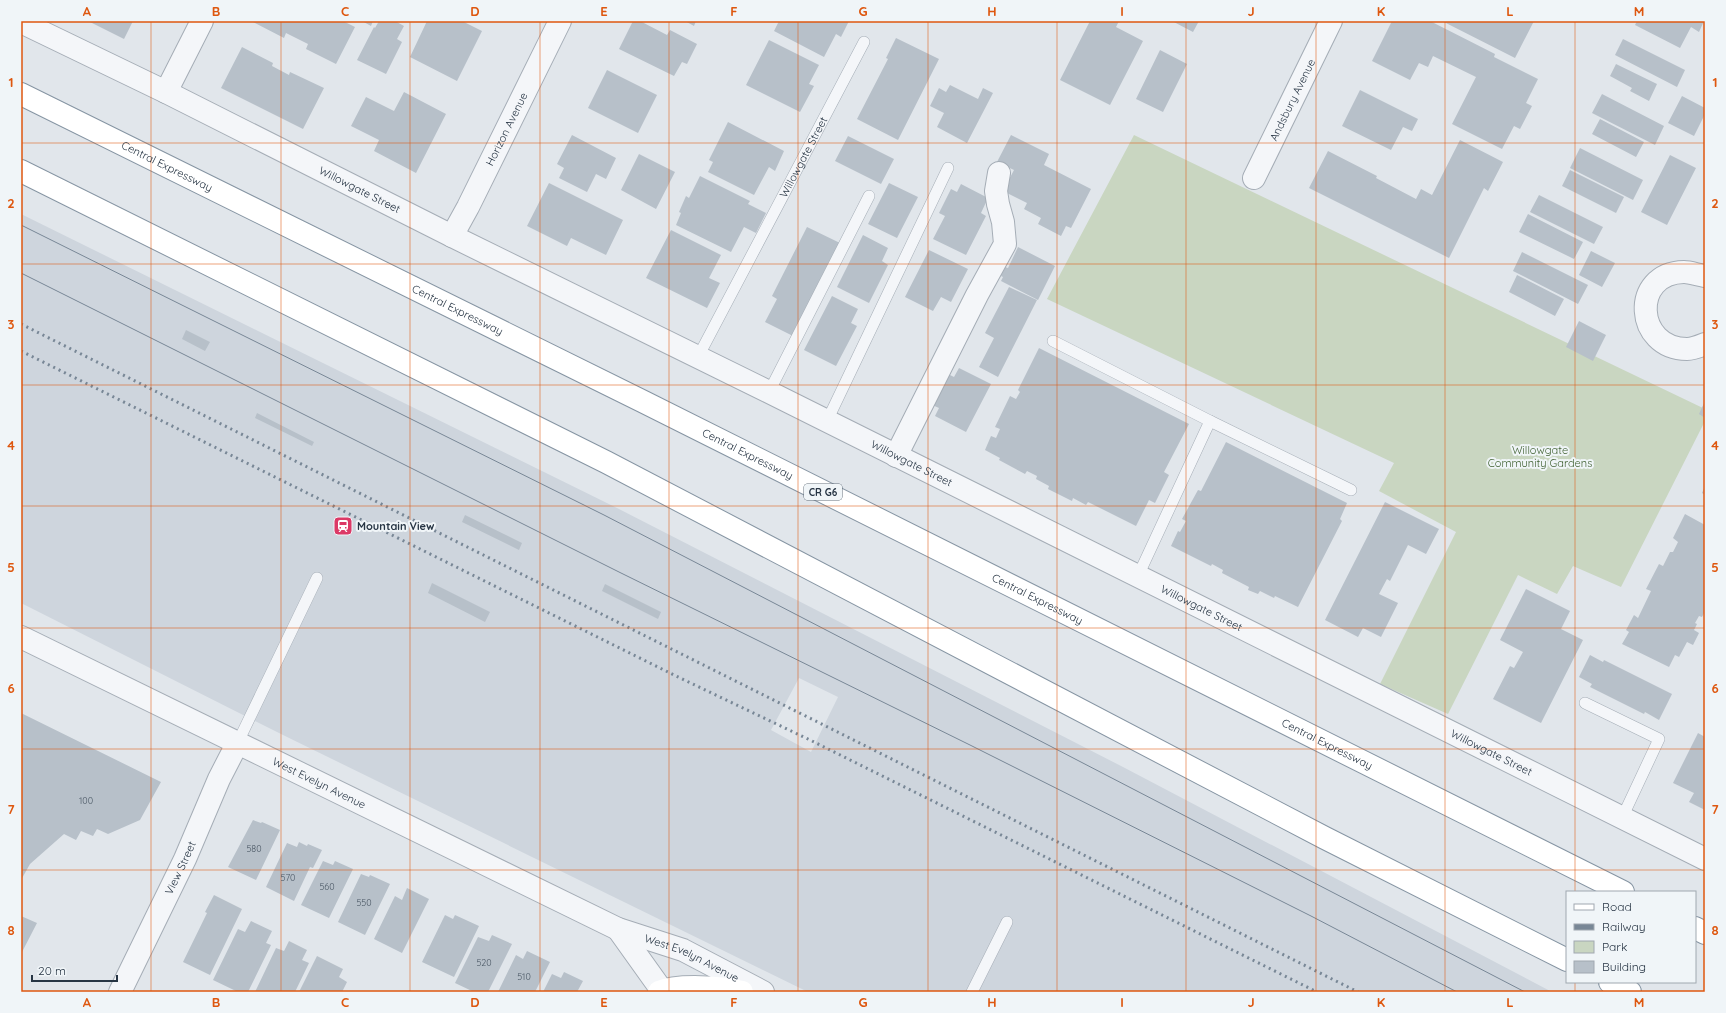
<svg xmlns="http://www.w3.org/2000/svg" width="1726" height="1013" font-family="Quicksand,sans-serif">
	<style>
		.built { fill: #ced5dd; fill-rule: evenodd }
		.green { fill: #c9d6c1 }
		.building { fill: #b7c0c9 }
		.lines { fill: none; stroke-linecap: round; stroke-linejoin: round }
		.service-casing { stroke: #a5adb6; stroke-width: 12 }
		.minor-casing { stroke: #a5adb6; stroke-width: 24 }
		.tertiary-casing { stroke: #a5adb6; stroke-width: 24 }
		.secondary-casing { stroke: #a5adb6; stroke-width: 24 }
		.trunk-casing { stroke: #8695a3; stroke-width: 24 }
		.service { stroke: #f4f6f9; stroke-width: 11 }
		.minor { stroke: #f4f6f9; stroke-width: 22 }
		.tertiary { stroke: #f4f6f9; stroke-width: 22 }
		.secondary { stroke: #fff; stroke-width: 22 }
		.trunk { stroke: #fff; stroke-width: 22 }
		.tram { stroke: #788796; stroke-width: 1 }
		.rail { stroke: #788796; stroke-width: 3; stroke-dasharray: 2 4; stroke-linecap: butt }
		.grid { fill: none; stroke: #de570f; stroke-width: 1; stroke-opacity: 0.55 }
		.labels { text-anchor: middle; stroke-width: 4; stroke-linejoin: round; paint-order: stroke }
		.number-label { font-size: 9px; fill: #4b5865 }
		.shield { fill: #f0f5f8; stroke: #636f7a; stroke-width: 1 }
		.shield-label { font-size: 10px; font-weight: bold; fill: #273544 }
		.street-label { font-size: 11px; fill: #273544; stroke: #f0f5f8 }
		.park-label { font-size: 11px; fill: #416233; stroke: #f0f5f8 }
		.poi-label { font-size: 11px; font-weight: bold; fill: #273544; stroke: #f0f5f8; text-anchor: start }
		.neatline { fill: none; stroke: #de570f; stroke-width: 1.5 }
		.grid-label { font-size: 13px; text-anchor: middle; font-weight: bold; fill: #de570f }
	</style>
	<rect width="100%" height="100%" fill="#e1e6eb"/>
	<!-- built -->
	<path class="built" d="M21,214L617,508L1123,767L1552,992H808L283,735L21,603ZM799,678L838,697L811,752L771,730Z"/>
	<!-- green -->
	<path class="green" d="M1134,135L1705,409V421L1621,587L1573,566L1557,594L1518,575L1448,714L1380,684L1456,532L1379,491L1394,463L1047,299Z"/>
	<!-- building -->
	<path class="building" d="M88,21H133L124,39Z
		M254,21H343L355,27L336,64L306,49L308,44L286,33L284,38L253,22Z
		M362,21H373L371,26Z
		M379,21H395L404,26L397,39L402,42L386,74L357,60L374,27L375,28Z
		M427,21H462L482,31L457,81L410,57Z
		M633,21H640L667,35L670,30L697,44L687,64L682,62L674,76L619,49Z
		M685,21H696L694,26Z
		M779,21H849L841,37L836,34L824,57L774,31Z
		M1090,21H1119L1116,27L1143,41L1110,105L1060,80Z
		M1172,21H1199L1193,32Z
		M1392,21H1430L1495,54L1494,57L1538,79L1526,103L1532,106L1520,129L1514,126L1502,149L1452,124L1476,77L1433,56L1428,67L1419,63L1410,80L1372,61Z
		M1442,21H1534L1515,58Z
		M1637,21H1704L1699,32L1691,27L1680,48L1635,25Z
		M896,38L939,59L898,140L857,119L888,59L886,58Z
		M1623,39L1685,70L1677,87L1615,55Z
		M769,40L819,65L809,84L814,86L800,112L746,85Z
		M242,47L273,63L272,66L289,75L290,72L324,88L303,129L221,88Z
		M1160,50L1187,64L1163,112L1136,99Z
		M1616,64L1657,84L1649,101L1630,91L1632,88L1610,76Z
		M607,70L657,95L638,133L588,108Z
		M950,85L978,99L983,88L993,93L967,143L937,127L944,113L930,106L939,88L946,92Z
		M1360,90L1418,119L1412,131L1403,127L1391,150L1342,126Z
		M404,92L446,114L416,173L374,151L379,140L351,126L366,97L394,111Z
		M1602,94L1664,126L1655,145L1592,113Z
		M1682,96L1705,108V114L1694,136L1668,123Z
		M1600,119L1644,142L1636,157L1592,134Z
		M728,122L784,151L775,171L769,167L754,195L708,172L713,162L709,160Z
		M572,135L616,158L606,179L596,174L587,192L559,178L564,168L557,164Z
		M1011,135L1049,154L1044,165L1091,189L1071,228L1066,226L1061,236L1038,224L1041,218L1024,209L1027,203L1003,191L1014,170L997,162Z
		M848,136L894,159L881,184L835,161Z
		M1460,140L1503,162L1488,191L1484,188L1449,258L1309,188L1328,151L1377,176L1376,178L1416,199L1421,189L1432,195Z
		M1580,148L1643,180L1633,200L1570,168Z
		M639,154L675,172L656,209L621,190Z
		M1670,155L1696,168L1667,225L1641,212Z
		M1570,170L1624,197L1616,213L1562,186Z
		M700,176L750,201L748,204L766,213L756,233L744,227L731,252L676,225L681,213L679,212L686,196L689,198Z
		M549,183L623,220L606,255L571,238L567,246L527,226Z
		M889,183L918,197L897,238L868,224Z
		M961,184L988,198L981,213L986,216L966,255L933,239L945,216L939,213L951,189L957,192Z
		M1539,195L1603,227L1594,244L1530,212Z
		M1528,214L1583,242L1574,259L1519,232Z
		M807,227L840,243L793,336L765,322L777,299L772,296Z
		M671,230L721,255L709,278L720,283L707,308L646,278Z
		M863,235L888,248L882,261L888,265L869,303L837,287Z
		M1018,247L1055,266L1038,300L1001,281L1003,277L1001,276L1005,267L1008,268Z
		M929,250L968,269L951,302L941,297L933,311L905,297Z
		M1591,251L1615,263L1602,287L1579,275Z
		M1522,252L1588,285L1578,304L1513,271Z
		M1517,275L1564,299L1555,316L1509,292Z
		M1009,287L1037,300L998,377L979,367L994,338L985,333Z
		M832,296L858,309L851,323L857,326L836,366L804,350Z
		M1579,321L1606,335L1593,361L1566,347Z
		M186,330L210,342L205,351L182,339Z
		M1039,348L1189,424L1164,472L1169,475L1155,503L1149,500L1136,526L1088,502L1086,505L1073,498L1072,501L1048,489L1049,486L1036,479L1037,476L1027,471L1025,474L999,460L1000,458L985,450L991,436L996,438L1000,429L995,427L1010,396L1016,399L1020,392L1018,390Z
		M959,368L991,384L966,432L935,416L939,408L930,404L946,373L954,377Z
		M1705,401V418L1699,414Z
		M257,413L314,442L312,446L255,418Z
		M1226,442L1347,503L1340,519L1342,521L1298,607L1275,596L1274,598L1260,591L1258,594L1248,590L1249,587L1222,573L1223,570L1212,564L1211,566L1171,546L1178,531L1180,532L1186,521L1182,519L1198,490L1201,491Z
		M1705,486V495L1702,493Z
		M1385,502L1439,529L1426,554L1408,545L1390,581L1387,579L1379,594L1398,603L1381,637L1363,628L1358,637L1325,620Z
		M1685,514L1705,525V611L1702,617L1699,616L1695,623L1697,624L1694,630L1699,633L1693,645L1687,642L1679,657L1675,655L1669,667L1622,644L1629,632L1626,630L1634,615L1638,618L1651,591L1646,589L1659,564L1663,566L1670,552H1673L1678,542L1673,538Z
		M465,515L522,543L519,550L462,522Z
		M432,583L490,612L485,622L428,593Z
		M605,584L661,612L658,619L602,591Z
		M1526,589L1570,611L1561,629L1583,640L1541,723L1493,699L1510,666L1514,668L1523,652L1500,640Z
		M1590,655L1603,662L1604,660L1672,694L1659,720L1645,712L1644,714L1590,687L1592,684L1579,677Z
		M21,713L161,782L140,820L108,834L97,829L93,836L81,831L76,840L64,834L30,864L21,880Z
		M1698,733L1705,737V810L1689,802L1694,793L1673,783Z
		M253,820L261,823L262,822L280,830L256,880L228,867Z
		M299,842L307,846L308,844L322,850L313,868L310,867L294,901L266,887L287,843L297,847Z
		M323,861L333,865L335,861L353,869L329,918L301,905Z
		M361,874L369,877L370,875L390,884L365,935L338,922Z
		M407,888L429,899L402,953L374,939L395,896L402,900Z
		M214,895L242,909L210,975L183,962L207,913L205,912Z
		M445,915L453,919L455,915L479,926L454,977L422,962Z
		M21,916L37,923L21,954Z
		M251,921L272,931L266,943L271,945L248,992H238L213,980L238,929L245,932Z
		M492,935L512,944L488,992H474L455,983L478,937L489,941Z
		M289,941L307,950L302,960L309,963L295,992H255L276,948L284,951Z
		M527,951L550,962L535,992H498L516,955L523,959Z
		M317,956L343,969L339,977L347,982L342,992H299Z
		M564,972L583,981L577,992H543L552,974L561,978Z"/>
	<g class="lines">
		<defs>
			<g id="service">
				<path d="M1053,341L1210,421"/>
				<path id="s1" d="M698,357L864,42"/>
				<path d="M769,392L869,196"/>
				<path d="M827,421L948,168"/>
				<path d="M1138,576L1210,421L1351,490"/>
				<path d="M1585,703L1659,739L1622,818"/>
				<path d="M238,742L317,578"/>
				<path d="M972,992L1007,922"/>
			</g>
			<g id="minor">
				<path id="s2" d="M21,22L166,92L452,236L769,392L1705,859"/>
				<path d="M166,92L202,21"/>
				<path id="s3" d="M1254,178L1331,21"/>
				<path id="s4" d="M452,236L468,207L560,21"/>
				<path d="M1705,276C1698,275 1690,272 1684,272C1630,273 1635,349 1687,349C1693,349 1700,346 1705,344"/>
				<path d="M896,456L977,295L1005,244L1003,222L998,204L996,191L999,173"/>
				<path id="s5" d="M120,992L185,859L219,779L238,742"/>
			</g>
			<g id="tertiary">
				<path id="s6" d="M21,637L618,929L683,950L763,992"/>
				<path d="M618,929L663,992"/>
			</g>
			<path id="secondary" d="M659,992C678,984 723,987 742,992"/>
			<g id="trunk">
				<path id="s7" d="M21,94L644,402L1623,892"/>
				<path d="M21,171L606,462L1325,838L1567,960"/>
				<path d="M1695,928L1705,933"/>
				<path d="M1610,982L1630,992"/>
			</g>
		</defs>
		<!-- service casing -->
		<use href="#service" class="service-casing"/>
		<!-- minor casing -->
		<use href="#minor" class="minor-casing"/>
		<!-- tertiary casing -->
		<use href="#tertiary" class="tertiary-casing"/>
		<!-- secondary casing -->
		<use href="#secondary" class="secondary-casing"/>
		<!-- trunk casing -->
		<use href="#trunk" class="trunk-casing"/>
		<!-- service -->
		<use href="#service" class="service"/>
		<!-- minor -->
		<use href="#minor" class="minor"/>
		<!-- tertiary -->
		<use href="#tertiary" class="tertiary"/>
		<!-- secondary -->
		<use href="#secondary" class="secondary"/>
		<!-- trunk -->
		<use href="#trunk" class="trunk"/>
		<!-- tram -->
		<path class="tram" d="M21,225L604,515L1525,992
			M21,273L621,573L970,745L1311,916L1457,992"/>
		<!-- rail -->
		<path class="rail" d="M21,324L1358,992
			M21,351L676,676L810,740L1317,992"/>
	</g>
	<!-- grid -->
	<path class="grid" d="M151,21V992M281,21V992M410,21V992M540,21V992M669,21V992M798,21V992M928,21V992M1057,21V992M1186,21V992M1316,21V992M1445,21V992M1575,21V892M21,143H1705M21,264H1705M21,385H1705M21,506H1705M21,628H1705M21,749H1705M21,870H1705M1575,982V992"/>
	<!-- icons -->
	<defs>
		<symbol id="station-square" viewBox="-11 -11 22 22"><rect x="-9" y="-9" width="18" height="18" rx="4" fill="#dc3966" stroke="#f0f5f8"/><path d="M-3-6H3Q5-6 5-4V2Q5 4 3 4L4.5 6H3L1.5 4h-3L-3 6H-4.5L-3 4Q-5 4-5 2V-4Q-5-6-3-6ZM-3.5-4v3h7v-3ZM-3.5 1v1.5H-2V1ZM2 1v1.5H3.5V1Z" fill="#fff"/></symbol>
	</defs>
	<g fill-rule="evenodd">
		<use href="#station-square" x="332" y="515" width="22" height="22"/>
	</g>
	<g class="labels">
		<!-- number labels -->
		<g class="number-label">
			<text x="86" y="804">100</text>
			<text x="254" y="852">580</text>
			<text x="288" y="881">570</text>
			<text x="327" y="890">560</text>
			<text x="364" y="906">550</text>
			<text x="484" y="966">520</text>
			<text x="524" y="980">510</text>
		</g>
		<!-- shield labels -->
		<rect class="shield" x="804" y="484" width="38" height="16" rx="3"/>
		<g class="shield-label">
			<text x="823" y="496">CR G6</text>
		</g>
		<!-- street labels -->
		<g class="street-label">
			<text dy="4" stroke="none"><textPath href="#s3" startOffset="87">Andsbury Avenue</textPath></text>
			<text dy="4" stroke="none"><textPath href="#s4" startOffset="120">Horizon Avenue</textPath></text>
			<text dy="4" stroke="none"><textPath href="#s1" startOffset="226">Willowgate Street</textPath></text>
			<text dy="4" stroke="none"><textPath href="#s7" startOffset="163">Central Expressway</textPath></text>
			<text dy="4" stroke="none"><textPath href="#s2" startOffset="378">Willowgate Street</textPath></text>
			<text dy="4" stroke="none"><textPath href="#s7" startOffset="487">Central Expressway</textPath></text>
			<text dy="4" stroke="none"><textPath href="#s7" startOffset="811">Central Expressway</textPath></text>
			<text dy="4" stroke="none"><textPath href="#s2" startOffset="994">Willowgate Street</textPath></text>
			<text dy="4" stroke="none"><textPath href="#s7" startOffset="1135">Central Expressway</textPath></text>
			<text dy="4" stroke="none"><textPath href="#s2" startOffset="1318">Willowgate Street</textPath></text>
			<text dy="4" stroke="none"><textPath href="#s7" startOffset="1459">Central Expressway</textPath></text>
			<text dy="4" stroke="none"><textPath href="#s2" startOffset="1642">Willowgate Street</textPath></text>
			<text dy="4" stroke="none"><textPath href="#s6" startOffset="332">West Evelyn Avenue</textPath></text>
			<text dy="4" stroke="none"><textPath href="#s5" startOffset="138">View Street</textPath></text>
			<text dy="4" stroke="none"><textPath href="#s6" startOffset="744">West Evelyn Avenue</textPath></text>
		</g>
		<!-- park labels -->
		<g class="park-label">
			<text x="1540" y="454">Willowgate<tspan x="1540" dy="13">Community Gardens</tspan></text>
		</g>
		<!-- poi labels -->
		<g class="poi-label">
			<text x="357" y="530">Mountain View</text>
		</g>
	</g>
	<!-- border -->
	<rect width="1726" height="1013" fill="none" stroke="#f0f5f8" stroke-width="44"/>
	<!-- legend -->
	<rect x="1566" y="891" width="130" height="92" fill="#f0f5f8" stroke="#a0a8b0"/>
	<rect x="1574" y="904" width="20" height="6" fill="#ffffff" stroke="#a0a8b0"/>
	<text x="1602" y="911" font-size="12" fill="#273544">Road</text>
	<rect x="1574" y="924" width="20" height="6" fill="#788796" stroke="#a0a8b0"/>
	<text x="1602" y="931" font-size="12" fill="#273544">Railway</text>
	<rect x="1574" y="941" width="20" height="12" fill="#c9d6c1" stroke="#a0a8b0"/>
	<text x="1602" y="951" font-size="12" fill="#273544">Park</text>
	<rect x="1574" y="961" width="20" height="12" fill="#b7c0c9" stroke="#a0a8b0"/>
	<text x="1602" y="971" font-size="12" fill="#273544">Building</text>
	<!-- scale -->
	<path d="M32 975v6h85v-6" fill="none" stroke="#273544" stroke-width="2"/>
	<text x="38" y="975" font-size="12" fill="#273544" stroke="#f0f5f8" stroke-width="3" paint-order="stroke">20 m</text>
	<rect x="22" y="22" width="1682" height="969" class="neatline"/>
	<g class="grid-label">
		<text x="87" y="16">A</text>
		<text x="216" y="16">B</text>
		<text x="345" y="16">C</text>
		<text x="475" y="16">D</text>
		<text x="604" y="16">E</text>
		<text x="734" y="16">F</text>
		<text x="863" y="16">G</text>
		<text x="992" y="16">H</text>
		<text x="1122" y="16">I</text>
		<text x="1251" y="16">J</text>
		<text x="1381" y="16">K</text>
		<text x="1510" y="16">L</text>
		<text x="1639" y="16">M</text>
		<text x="11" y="87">1</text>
		<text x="1715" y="87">1</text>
		<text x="11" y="208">2</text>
		<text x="1715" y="208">2</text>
		<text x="11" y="329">3</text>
		<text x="1715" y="329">3</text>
		<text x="11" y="450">4</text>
		<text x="1715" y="450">4</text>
		<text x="11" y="572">5</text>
		<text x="1715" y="572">5</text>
		<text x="11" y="693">6</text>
		<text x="1715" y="693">6</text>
		<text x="11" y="814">7</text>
		<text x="1715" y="814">7</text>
		<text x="11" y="935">8</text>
		<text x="1715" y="935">8</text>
		<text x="87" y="1007">A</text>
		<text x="216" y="1007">B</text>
		<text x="345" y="1007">C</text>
		<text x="475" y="1007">D</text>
		<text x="604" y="1007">E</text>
		<text x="734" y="1007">F</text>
		<text x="863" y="1007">G</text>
		<text x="992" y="1007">H</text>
		<text x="1122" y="1007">I</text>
		<text x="1251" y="1007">J</text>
		<text x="1381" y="1007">K</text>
		<text x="1510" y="1007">L</text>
		<text x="1639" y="1007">M</text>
	</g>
</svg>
